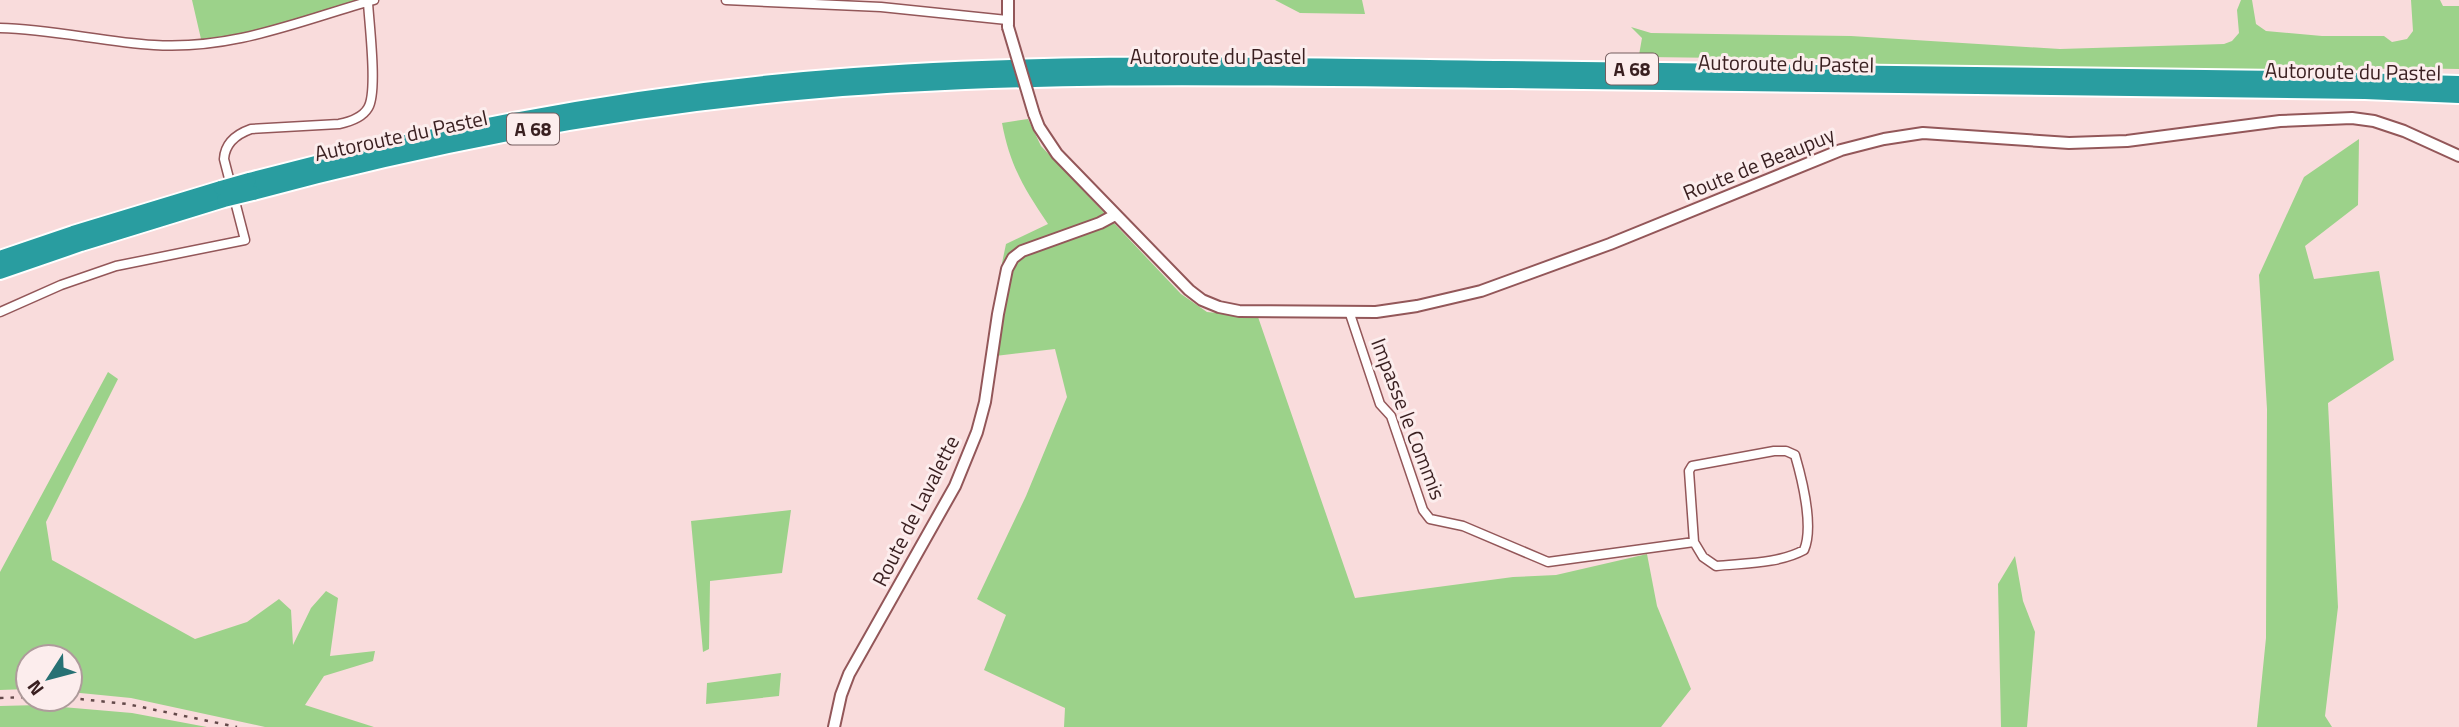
<svg xmlns="http://www.w3.org/2000/svg" width="2459" height="727" font-family="'Titillium Web',sans-serif">
	<style>
		.green { fill: #9cd28a }
		.lines { fill: none; stroke-linecap: round; stroke-linejoin: round }
		.minor-casing { stroke: #935759; stroke-width: 11 }
		.tertiary-casing { stroke: #935759; stroke-width: 14 }
		.motorway-casing { stroke: #fff; stroke-width: 18 }
		.minor { stroke: #fff; stroke-width: 8 }
		.tertiary { stroke: #fff; stroke-width: 10 }
		.motorway { stroke: #299da0; stroke-width: 14 }
		.rail { stroke: #64494a; stroke-width: 2.5; stroke-dasharray: 3.5 7; stroke-linecap: butt }
		.tertiary-bridge-casing { stroke: #935759; stroke-width: 14; stroke-linecap: butt }
		.motorway-bridge-casing { stroke: #fff; stroke-width: 18; stroke-linecap: butt }
		.tertiary-bridge { stroke: #fff; stroke-width: 10 }
		.motorway-bridge { stroke: #299da0; stroke-width: 14 }
		.labels { text-anchor: middle; stroke-width: 6; stroke-linejoin: round; paint-order: stroke }
		.shield { fill: #fceded; stroke: #745d5e; stroke-width: 2 }
		.shield-label { font-size: 19px; font-weight: bold; fill: #391f20 }
		.street-label { font-size: 21px; fill: #391f20; stroke: #fceded }
	</style>
	<rect width="100%" height="100%" fill="#f9dcdc"/>
	<!-- green -->
	<path class="green" d="M192,0H359L257,32L201,39Z
		M1275,0H1362L1365,14L1300,13Z
		M2241,0H2252L2256,24L2266,31L2322,36H2384L2392,42L2407,39L2413,31L2411,0H2440L2443,6H2459V69L2398,68L2341,71L1926,65H1883L1862,60L1648,57L1639,55L1642,38L1631,27L1651,33L1851,36L2060,49L2224,44L2232,41L2239,33L2237,10Z
		M1028,119L1041,146L1181,294L1207,312L1258,317L1355,598L1513,577L1556,575L1647,554L1657,606L1691,689L1661,727H1064L1065,708L984,670L1006,615L977,599L1026,496L1067,397L1055,349L987,357L997,287L1006,244L1048,224C1024,188 1010,166 1002,123Z
		M2359,139L2358,205L2305,246L2314,279L2379,271L2394,360L2328,403L2338,607L2325,716L2332,727H2257L2266,638L2267,409L2259,275L2304,177Z
		M108,372L118,379L46,522L52,560L195,639L247,622L279,599L291,610L293,645L311,608L326,591L338,598L330,656L375,651L373,661L324,676L305,705L374,727H265L131,698L70,692V657H28V689L0,690V572Z
		M791,510L782,573L710,581L709,649L703,652L691,521Z
		M2015,556L2023,601L2035,632L2027,727H2001L1998,584Z
		M781,673L779,696L706,704L707,683Z
		M39,705L132,713L207,727H0V706Z"/>
	<g class="lines">
		<defs>
			<path id="minor" d="M726,0L881,7L1007,20
				M0,28C52,29 103,42 154,45C234,50 299,21 374,0
				M1349,311L1380,404L1391,416L1423,510L1430,519L1463,526L1548,562L1694,542L1703,557L1716,566C1744,563 1778,564 1804,550C1814,527 1802,479 1795,455L1786,451H1774L1692,466L1689,471L1694,542
				M0,312L61,285L116,266L245,240L224,159C225,143 237,134 251,129L339,124C349,122 362,118 368,108C378,92 369,23 368,2"/>
			<path id="tertiary" d="M1008,0V27
				M1034,114L1039,127L1057,154L1189,290L1202,300L1219,307L1239,311L1376,312L1417,306L1481,291L1610,244L1841,150L1884,139L1923,133L2069,143L2127,141L2280,121L2352,118L2374,121L2404,131L2459,156
				M834,727L841,695L849,674L955,486L977,432L985,402L998,314L1007,269L1013,258L1022,251L1100,223L1115,215"/>
			<path id="motorway" d="M249,180C431,132 617,96 804,79C1036,58 1270,65 1502,68C1762,72 2022,75 2282,78L2459,83
				M253,193C438,143 628,107 819,91C1050,72 1281,79 1512,81C1796,85 2081,88 2365,92L2459,96
				M0,258L73,233L221,188
				M0,272L81,244L224,200"/>
		</defs>
		<!-- minor casing -->
		<use href="#minor" class="minor-casing"/>
		<!-- tertiary casing -->
		<use href="#tertiary" class="tertiary-casing"/>
		<!-- motorway casing -->
		<use href="#motorway" class="motorway-casing"/>
		<!-- minor -->
		<use href="#minor" class="minor"/>
		<!-- tertiary -->
		<use href="#tertiary" class="tertiary"/>
		<!-- motorway -->
		<use href="#motorway" class="motorway"/>
		<!-- rail -->
		<path class="rail" d="M0,698L28,697
			M70,698L127,704L237,727"/>
		<defs>
			<path id="tertiary-bridge" d="M1008,27L1034,114"/>
			<path id="motorway-bridge" d="M221,188L249,180
				M224,200L253,193"/>
		</defs>
		<!-- tertiary-bridge casing -->
		<use href="#tertiary-bridge" class="tertiary-bridge-casing"/>
		<!-- motorway-bridge casing -->
		<use href="#motorway-bridge" class="motorway-bridge-casing"/>
		<!-- tertiary-bridge -->
		<use href="#tertiary-bridge" class="tertiary-bridge"/>
		<!-- motorway-bridge -->
		<use href="#motorway-bridge" class="motorway-bridge"/>
	</g>
	<g class="labels">
		<!-- shield labels -->
		<g class="shield">
			<rect x="1606" y="53.5" width="52" height="31" rx="5"/>
			<rect x="507" y="113.5" width="52" height="31" rx="5"/>
		</g>
		<g class="shield-label">
			<text x="1632" y="76">A 68</text>
			<text x="533" y="136">A 68</text>
		</g>
		<!-- street labels -->
		<g class="street-label">
			<text x="1218" y="64">Autoroute du Pastel</text>
			<text transform="translate(1786 64) rotate(1)" y="7">Autoroute du Pastel</text>
			<text transform="translate(2353 72) rotate(1)" y="7">Autoroute du Pastel</text>
			<text transform="translate(401 136) rotate(-12)" y="7">Autoroute du Pastel</text>
			<text transform="translate(1759 164) rotate(-22)" y="7">Route de Beaupuy</text>
			<text transform="translate(1408 419) rotate(69)" y="7">Impasse le Commis</text>
			<text transform="translate(916 511) rotate(-63)" y="7">Route de Lavalette</text>
		</g>
	</g>
	<!-- north arrow -->
	<g transform="translate(49 678) rotate(234)"><circle r="33" fill="#fceded" stroke="#ae9b9b" stroke-width="2"/>
	<path d="M0-5L12 26L0 18L-12 26Z" fill="#277174"/>
	<text y="-10" font-size="19" font-weight="bold" text-anchor="middle" fill="#391f20">N</text>
	</g>
</svg>
